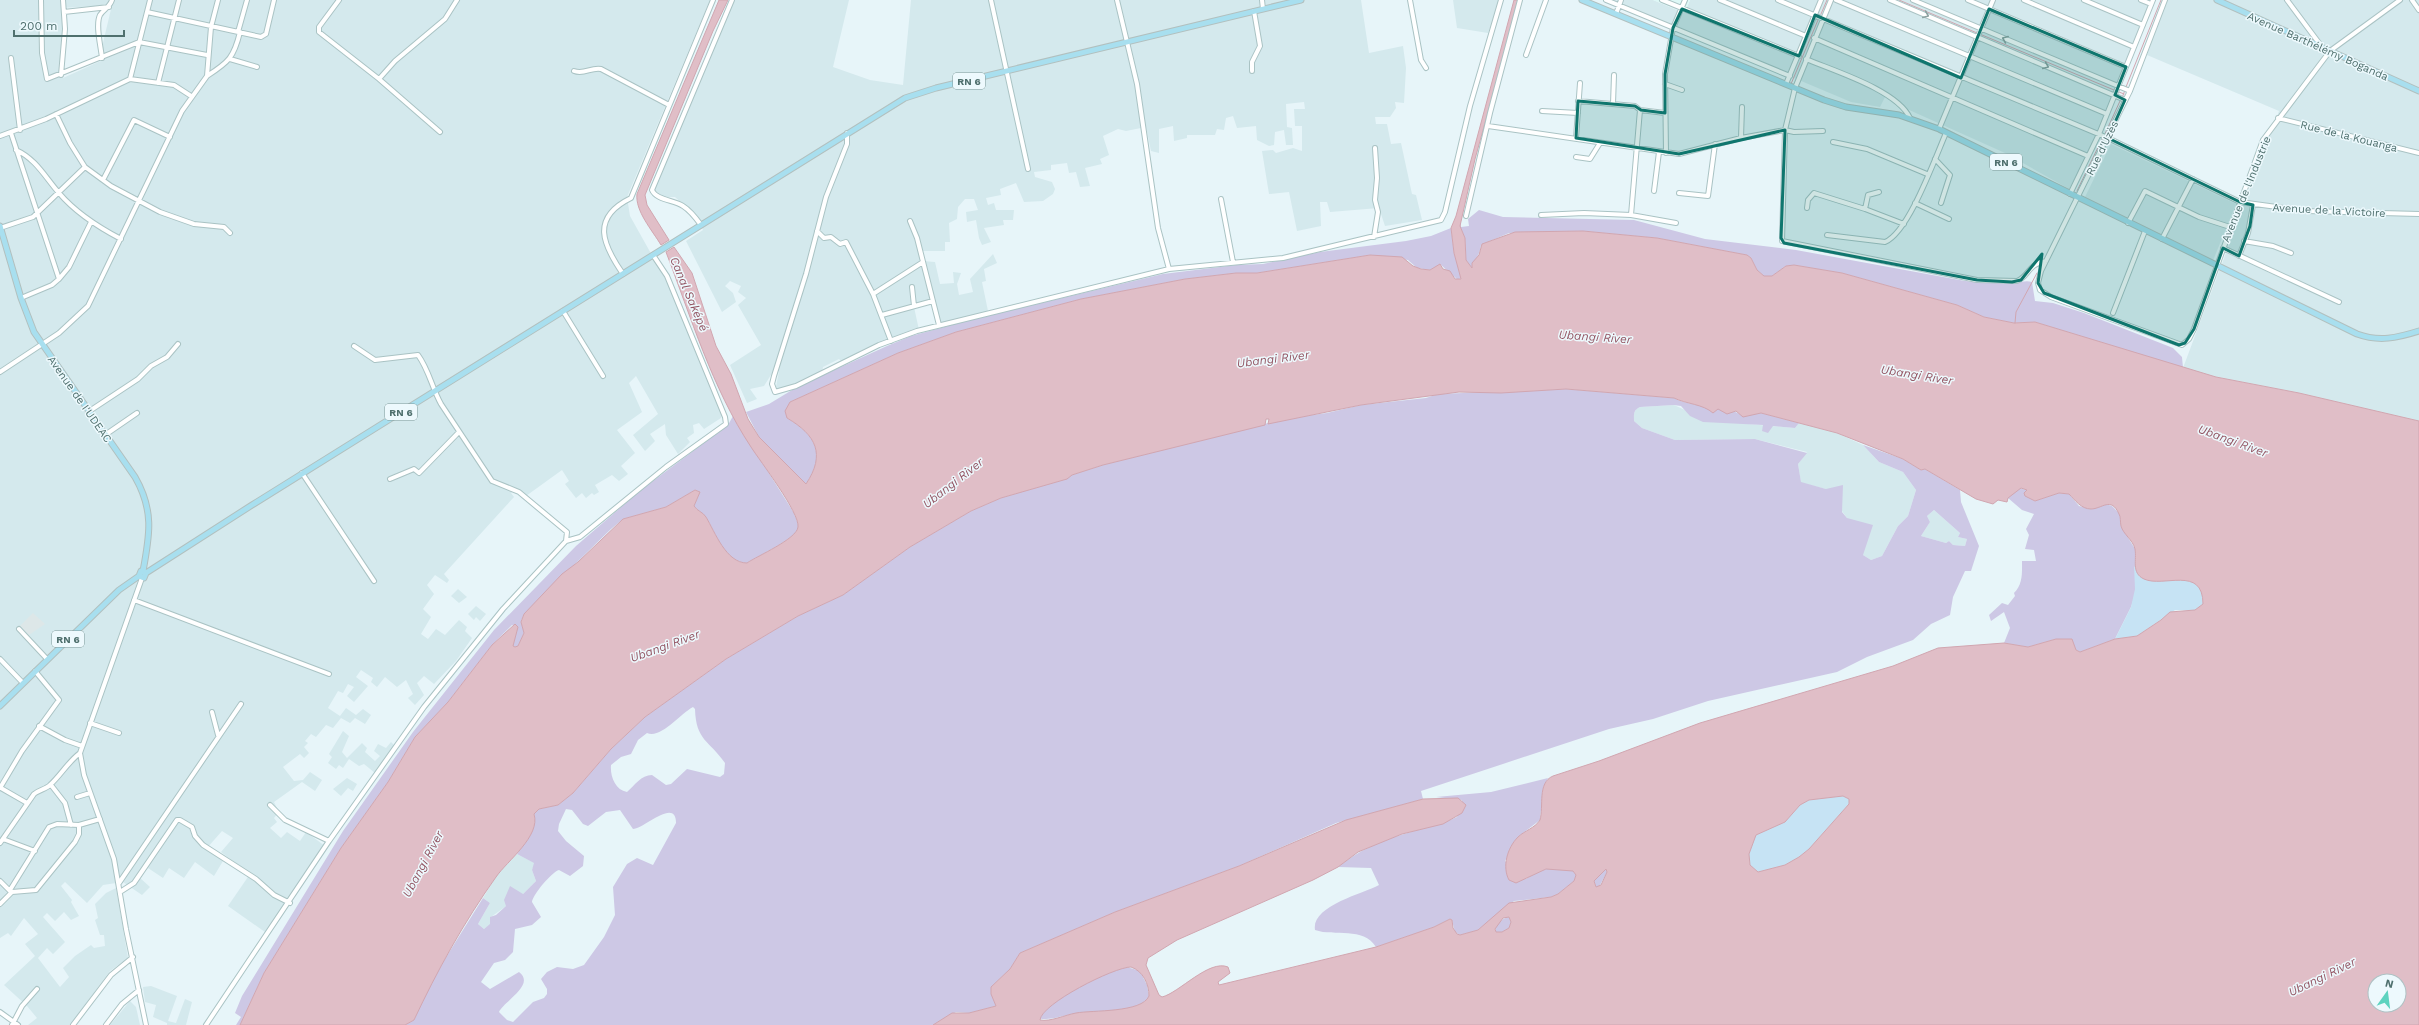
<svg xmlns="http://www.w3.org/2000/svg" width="2419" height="1025" font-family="'Work Sans',sans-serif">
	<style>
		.residential { fill: #d4e9ed; fill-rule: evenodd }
		.commercial { fill: #ddf8f6 }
		.industrial { fill: #dde7e8 }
		.green { fill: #cdc8e5; fill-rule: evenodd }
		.sand { fill: #c6e3f4 }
		.water { fill: #e0bec7; stroke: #d1a6b0; fill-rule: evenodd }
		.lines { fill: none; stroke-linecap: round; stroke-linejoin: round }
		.stream { stroke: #d1a6b0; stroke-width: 1 }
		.minor-casing { stroke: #aac3c4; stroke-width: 6 }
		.major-casing { stroke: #b2c0bf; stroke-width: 7 }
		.minor { stroke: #fff; stroke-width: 4 }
		.major { stroke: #a8dfef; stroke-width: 5 }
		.oneway { stroke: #8da2a1 }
		.marked { fill: #0f766e; fill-opacity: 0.2; stroke: #0f766e; stroke-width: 3; stroke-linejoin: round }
		.labels { text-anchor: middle; stroke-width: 3; stroke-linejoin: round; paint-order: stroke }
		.shield { fill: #edf9fd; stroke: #7e9999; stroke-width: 1 }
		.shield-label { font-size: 10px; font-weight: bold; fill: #4f706e }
		.street-label { font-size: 11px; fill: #4f706e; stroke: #edf9fd }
		.water-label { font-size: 12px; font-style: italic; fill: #945664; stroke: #edf9fd }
	</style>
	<rect width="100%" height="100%" fill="#e7f5f9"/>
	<!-- residential -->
	<path class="residential" d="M0,0H710L627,197L630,216L677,300L722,413L721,418L704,429L699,423L693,425L694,433L687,438L690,442L678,454L666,435L665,424L650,434L655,441L645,451L633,435L658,414L636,376L629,383L642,412L617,430L635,453L621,466L628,474L619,481L612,475L595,485L599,492L594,495L592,493L586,498L582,493L576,498L565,484L569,481L562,470L526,496L517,489L511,493L514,497L444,574L449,580L447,583L435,575L427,585L434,594L423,609L431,617L421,634L428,639L436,629L445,635L459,620L467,627L465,631L472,638L456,661L434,684L424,676L417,683L424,695L415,705L408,698L413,694L406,680L397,687L385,677L377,687L371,682L373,678L361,670L356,677L368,686L354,702L347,696L354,687L348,684L343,693L338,691L328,708L340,716L346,708L356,715L363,709L371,715L365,724L355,718L350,723L341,718L333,728L326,725L316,737L311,734L305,741L308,743L304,747L309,753L304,758L300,754L283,767L294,781L303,780L310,772L322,780L315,791L302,782L274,802L279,812L274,818L277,822L270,828L281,838L287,832L300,841L306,832L325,846L265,932L228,906L250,874L221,852L233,838L222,831L207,848L223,861L214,876L195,862L184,878L169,868L163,878L148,868L139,877L150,887L142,895L123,882L103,885L87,903L65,882L61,886L72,900L71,902L79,916L71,920L64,912L55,921L47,913L43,917L65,942L53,954L47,948L38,958L60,987L69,977L63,968L75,956L91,945L94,948L105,946L104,935H100L95,920L98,918L95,904L106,893L116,888L128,958L110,971L70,1025H28L37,1018L27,1006L4,985L35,956L25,944L38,934L24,918L11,936L8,933L0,938ZM112,5L102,47L105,59L63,78L65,33L61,8Z
		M734,0H849L833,67L870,80L903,85L911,0H1361L1369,53L1403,46L1406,68L1404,103L1395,102L1396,108L1390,117H1375L1376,124H1387L1391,144L1401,143L1412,194L1416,195L1422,220L1385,226L1379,208L1330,212L1327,202H1320L1321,226L1297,231L1289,192L1269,194L1262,151L1273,150L1276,153L1293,148L1302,151V126H1295L1294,109H1305L1304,102L1286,104L1287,127L1292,128L1293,145H1286L1284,130L1275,132L1274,145L1269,146L1257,140L1256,126L1237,128L1233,116L1226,118L1224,130L1217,129L1215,135H1187V138L1174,141L1173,126L1159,129V153L1151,151L1146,127L1126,131L1118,129L1103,136L1109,155L1100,159L1102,164L1085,168L1090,186L1080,187L1076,172L1069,173L1067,163L1051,165V170L1034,172L1035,177L1052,182L1055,189L1053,194L1043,201L1024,202L1016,183L1000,189L1001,195L986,198L988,205L994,203L996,210H1014L1013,220H1003L1004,225L984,228L991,242L982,245L979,238L976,220L967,222L966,212L978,210L974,199H965L958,207L957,219L949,223L950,242H945V251H920L923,261L935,262L940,284L954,283L953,272L961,273L957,284L959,295L973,292L970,279L993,254L997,263L984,269L986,281L982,282L988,311L939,324L934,303L914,307L919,330L889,339L842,362L839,359L823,367L822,372L779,392L776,387L779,371L774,370L764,386L750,389L757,399L747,403L730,365L761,345L738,305L746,298L738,292L741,286L730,281L725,286L733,293L736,302L722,312L686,241L703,230L699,219L675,197H665L654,190Z
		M1453,0H1500L1488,33L1457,28Z
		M1609,0H1653L1684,13L1690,0H2147L2153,3L2095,140L2069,189L2005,153L1907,109L1887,93L1880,107L1851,102Z
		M2166,0H2419V421L2299,393L2216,377L2183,368L2279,111L2147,55Z
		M2111,144L2236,204L2212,263L2084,199Z
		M1674,405L1685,410L1748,424L1795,428L1799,423L1837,433L1863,445L1879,462L1903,472L1916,490L1908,516L1898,526L1882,556L1871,560L1863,555L1847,518L1826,489L1801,483L1798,464L1807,452L1755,439L1675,440L1642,428L1634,421V414L1636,409L1640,407Z
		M1934,510L1960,533L1958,537L1967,539L1965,546L1953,545L1949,541L1946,543L1921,536L1930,522L1927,516Z
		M458,589L467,597L459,603L451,596Z
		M476,606L486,614L480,621L476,617L474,620L468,614Z
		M343,731L349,736L342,752L347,758L362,743L367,748L365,752L375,761L380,756L374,751L378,744L386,748L391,742L395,746L375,773L364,764L359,766L349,759L343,768L339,765L336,769L328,763L332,757L329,754Z
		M347,778L357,784L353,791L348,788L341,796L333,789Z
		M517,854L535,863L532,870L536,881L523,894L491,917V924L484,929L478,924L490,903L483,898L496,876Z
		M151,986L177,996L168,1021L176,1023L185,999L192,1002L186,1025H167V1023L153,1017L156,1005L145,1002L143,987Z
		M130,1001L136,1007L140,1025H110Z"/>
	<!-- commercial -->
	<path class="commercial" d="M1653,0H1690L1685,13Z"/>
	<!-- industrial -->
	<path class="industrial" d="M33,613L45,624L29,635L20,626Z"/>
	<!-- green -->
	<path class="green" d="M1479,210L1503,217L1634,220L1705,239L1796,250L1965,281C1981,282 1997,284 2013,283C2020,283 2025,280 2032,282L2035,301L2053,303L2084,313L2173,348L2182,357L2183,368L2035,322L2014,323L1984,317L1957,305L1842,273L1794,265L1786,266L1772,276H1764L1757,270L1751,258L1747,255L1657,238L1583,231L1509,233L1481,245C1480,255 1474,260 1473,270L1466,260L1465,238L1460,226L1461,221V227L1469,226L1468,219Z
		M1451,228L1454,253L1462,277L1458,280L1441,265L1430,270L1417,268L1408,260L1370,255L1257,273H1236L1185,279L1081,299L956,332L898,353L790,402L787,418C816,435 826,454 806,484L759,437L746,412L769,404L797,387L887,346L911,336L974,319L1163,274L1236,265L1263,264L1320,252L1406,241L1431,236Z
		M1566,389L1674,398C1695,409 1726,404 1743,416L1761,413L1799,423L1795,428L1773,426L1768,433L1762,431L1763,425L1703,422L1690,416L1681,406L1674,405L1640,407C1633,410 1634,415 1634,421L1642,428L1675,440L1755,439L1807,453L1798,464L1801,482L1826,489L1843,485L1842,512L1847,518L1873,525L1863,555L1871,560L1882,556L1898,526L1908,516L1916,490L1903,472L1879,462L1863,445L1903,459L1921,470L1925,469L1960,490L1961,502L1979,546L1971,571H1965L1953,597L1950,615L1931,624L1913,640L1867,657L1837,672L1708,701L1653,719L1609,729L1421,791L1423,799L1336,823L1239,866L1115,912L1020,953L1010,969L991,987L996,1006L969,1013L956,1012L933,1025H405L414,1020L433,978L483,898L490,903L478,924L484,929L490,924V917L496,915L506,906L504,900L510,886L523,894L536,881L532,870L534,863L517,854C525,842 538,828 534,814L539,809L558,805L573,793L611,749L645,717L726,659L798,616L843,595L910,547L971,511L1001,498L1066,479L1072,475L1103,465L1288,418L1327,413L1361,405L1426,398L1438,394ZM1934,510L1960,533L1958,537L1967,539L1965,546L1953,545L1949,541L1946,543L1921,536L1930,522L1927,516ZM693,707L695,709C696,741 709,740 725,763L724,774L720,777L687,769L671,784L666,785L652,775C641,775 635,785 627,792C615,790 610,776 611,765L621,757L631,754L638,740L647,733C661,739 680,714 693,707ZM566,809L572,810L583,824L588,826L606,812L620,810L633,829C644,829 676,797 676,823L653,865L637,858L627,864L613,887L615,915L604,937L584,965L573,969L557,967L547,972L541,979L547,989V994L544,998L533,1002L513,1022L507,1020L499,1012C504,1001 536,985 519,972L490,989L481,982L494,963L505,960L513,952L515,929L532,925L541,917L532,902C533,894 552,872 559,870L570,876L583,866L584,856L566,841L558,831L559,824Z
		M733,416L794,513C795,517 799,523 798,528C796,539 757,556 747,563C725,563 715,532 706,517C702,512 697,511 694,506L700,492L695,490L666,507L623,519L611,529L524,614L521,621L524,633L518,646L515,647L512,646L518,627L512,625L492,645L448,702L415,737L388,782L341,848L264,973L240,1025H236L241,1017L235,1013L242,996L343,831L413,732L494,630L576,546L641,490L728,425Z
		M2018,488L2027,490L2035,501L2059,493L2069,494L2079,506L2091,509L2106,504L2112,506L2120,514L2121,526L2135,549V595L2131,607L2115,639L2080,652L2076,650L2070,639H2056L2028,647L2004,643L2010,628L2004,612L1991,621L1989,615L2002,603L2008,605L2015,596L2014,593C2023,584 2022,573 2022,561H2036L2034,550L2025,549L2029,535L2026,529L2034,514L2022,510L2008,498Z
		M1548,778L1543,789L1540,820L1518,837L1505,861L1526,879C1538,869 1559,864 1573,871L1576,875L1574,881L1558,894L1551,897L1514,901L1478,930L1460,935L1455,932L1452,920L1450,919L1434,927L1376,947C1363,926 1335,937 1315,930C1311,906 1362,894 1379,885L1371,868L1338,867C1358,851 1380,841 1404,834C1422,828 1440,825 1457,817L1462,800L1436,797L1491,792Z
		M1605,868L1607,872L1599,887H1596L1594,881Z
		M1509,917L1511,922L1509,928L1502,932H1496C1494,924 1503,918 1509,917Z
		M1127,967L1140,971L1147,985L1149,996C1142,1013 1093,1011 1078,1013C1070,1014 1044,1022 1039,1018C1055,995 1100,973 1127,967Z"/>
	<!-- sand -->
	<path class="sand" d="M2134,566C2138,572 2141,579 2149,580C2169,584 2203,569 2203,604L2195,610H2175L2137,636L2115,639L2131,607L2135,589Z
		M1843,796L1849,799V804L1809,849L1799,857L1785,865L1758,872L1750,865L1749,854L1756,834L1785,822L1800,805L1809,800Z"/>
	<!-- water -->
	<path class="water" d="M719,0H728L713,31L645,195L647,205L669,240L661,245C652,230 635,211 637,194Z
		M1514,0H1519L1475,159L1460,226L1465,238L1466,260L1472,268V263L1479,255L1482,244L1515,232L1583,231L1657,238L1747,255L1751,258L1757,270L1764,276H1772L1786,266L1794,265L1842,273L1957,305L1984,317L2014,323L2035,322L2216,377L2299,393L2419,421V1025H933L952,1013H969L996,1006L991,994V987L1010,969L1020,953L1115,912L1239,866L1346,820L1423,799L1458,798L1466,805L1462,813L1443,824L1402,834L1358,852L1338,867L1313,880L1177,940L1148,958L1146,965L1159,995L1162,997C1179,993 1209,959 1228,967L1230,973L1218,982L1219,985L1376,947L1434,927L1450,919L1452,920L1453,928L1457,934L1460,935L1478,930L1509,903L1551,897L1558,894L1574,881L1576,875L1573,871L1546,869L1516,883L1509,880C1502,867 1507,848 1518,837C1524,831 1535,828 1540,820C1544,806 1537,783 1553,776L1599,761L1700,723L1893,666L1938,648L2004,643L2028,647L2056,639H2072L2076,650L2080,652L2115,639L2137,636L2161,620L2170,612L2195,610L2203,604C2203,565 2163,588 2144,579C2131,573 2137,560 2135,549C2133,540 2123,534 2121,526C2120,522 2121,517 2119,514C2111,496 2102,509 2091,509C2081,509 2075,500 2069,494L2059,493L2035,501L2025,496L2024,493L2027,490L2021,488L2008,498L2007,502L1998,500L1993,504L1976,499L1925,469L1921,470L1903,459L1837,433L1761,413L1743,417L1736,411L1727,414L1718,409L1713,413C1703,404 1686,404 1674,398L1566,389L1501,393L1459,392L1361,405L1268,424L1269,419H1266L1265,425L1103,465L1072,475L1067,479L1001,498L971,511L910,547L843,595L798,616L726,659L645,717L611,749L573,793L558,805L539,809L534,814C541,836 507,861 496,877C464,922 437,971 414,1020L405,1025H240L264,973L341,848L388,782L415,737L448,702L492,645L515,624L518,627L513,646L515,647L518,646L524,633L521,622L524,614L562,574L578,562L623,519L666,507L695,490L700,492L694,506C697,511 703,512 706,517C715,532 726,563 747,563C757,556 797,539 798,527C800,513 760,461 751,447C712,388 691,317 666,252L674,247L692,273L716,346L731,374L748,419L759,437L806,484C826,454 816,435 787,418L785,411L790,402L898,353L956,332L1081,299L1185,279L1236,273H1257L1370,255L1402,257L1413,266L1421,269L1430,270L1440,264L1443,269L1450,271L1455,279H1461L1454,253L1451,228L1456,216ZM1843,796L1849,799V804L1809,849L1799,857L1785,865L1758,872L1750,865L1749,854L1756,835L1785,822L1800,805L1809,800ZM1606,869L1607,872L1601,885L1596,887L1594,881ZM1509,917L1511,922L1509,928L1502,932H1496L1495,929L1503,918ZM1131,967C1143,971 1149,984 1149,996C1142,1013 1092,1010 1076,1013C1065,1015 1050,1022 1040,1020C1041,1004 1114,967 1131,967ZM2375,981H2399V1005H2375Z"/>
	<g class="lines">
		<!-- stream -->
		<path class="stream" d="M1899,0L1977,33
			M1821,14L1827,0
			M1982,35L2114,90
			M1791,84L1818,20
			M2126,87L2161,0
			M2119,92L2124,94
			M2122,98L2125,90
			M2105,134L2120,101
			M2077,191L2103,137
			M2015,323L2016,312L2037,273"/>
		<defs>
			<path id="minor" d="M41,0L42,53L47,79L139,42L207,55
				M339,0L319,27V32L379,79L440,132
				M991,0L1028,169
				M1117,0L1137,84L1158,228L1169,269
				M1262,0L1263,9
				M1410,0L1421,60L1426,68
				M1606,0L1790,76
				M1662,0L1799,56
				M1720,0L1806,36
				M1778,0L2108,138L2240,202L2307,211L2419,214
				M1831,0L1795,88L1785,130L1782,241L1977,280L2017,281C2030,276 2026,265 2046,261
				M1836,0L2107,114
				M1890,0L2125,100
				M1913,0L2130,91
				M1968,0L2126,67
				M2024,0L2134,47
				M2084,0L2143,25
				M2141,0L2151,4
				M2165,0L2130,91L2041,271L2038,283L2040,290L2051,297L2182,345L2189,339L2194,329L2263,140L2330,51L2400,0
				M2287,0L2322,47
				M2412,0L2419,10
				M64,12L109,7
				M147,12L261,37L266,34L274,0
				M1616,14L1621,0
				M238,32L247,0
				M1814,38L2088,156
				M1526,55L1546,0
				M11,58L20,130
				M102,58C101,47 95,25 100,15C104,9 110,7 112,0
				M230,59L257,67
				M1806,59C1834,71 1897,90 1910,118
				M574,71C584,75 591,67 601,69L669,105
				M1252,71V62L1260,46L1254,11
				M61,75L65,29L63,0
				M207,76C229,62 234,57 240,32
				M130,79L150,0
				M379,79L395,61L445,19L457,0
				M158,83L179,0
				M1665,84L1682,90
				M1786,84L1821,0
				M1578,101L1635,106L1640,110
				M1613,104L1614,75
				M1542,111L1578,113
				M56,114L70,143L85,167
				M2278,118L2419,153
				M1488,126L1679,154L1741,138L1785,130L1794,132L1823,131
				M1939,129L1993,0
				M11,133L59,279L52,285L21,298
				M847,133V144L826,197L806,274L774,376L772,384L775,392L796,386L879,345L917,331L1169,269L1283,258L1441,220L1445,212L1470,106L1501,0
				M0,136L46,119L130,79L174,85L191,96
				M1576,138L1580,83
				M1741,138L1742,107
				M1833,142L1867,149L1927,174
				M16,150C36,159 45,177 59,193C76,213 98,227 121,239
				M1666,153L1665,74L1673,28L1685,0
				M1576,157L1590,159L1600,143
				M1935,159L1950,175L1941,203
				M103,180L134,120L170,137
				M1654,191L1659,152
				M1879,192L1868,195L1865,209L1904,224
				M1679,193L1708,196L1715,144
				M2070,194L2099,134L2153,0
				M1221,199L1233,262
				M1915,203L1949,219
				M1807,208L1808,200L1814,193L1865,209
				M1541,215L1584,213L1631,215L1676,223
				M1631,215L1640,110L1665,113
				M1466,216L1490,113L1520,0
				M910,221L917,238L939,325
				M2128,223L2145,191L2199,217L2230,227
				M701,225C696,218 691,211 683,206C674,200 656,200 652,190L732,0
				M0,228L33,217L85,167L111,186L160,212L194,224L224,227L230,233
				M817,231L824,238L831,237L840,244L846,242L873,294L891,341
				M1827,235L1885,242C1909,232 1935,158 1946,133
				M1374,237L1378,212L1375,200L1377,178L1375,148
				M2162,239L2193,179
				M2244,241L2273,246L2291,253
				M2223,248L2339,302
				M2239,256L2248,233L2253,205
				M623,274C603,245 590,218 631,198L713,0
				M59,279L69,267L91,222
				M912,287L914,306
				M873,294L923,262
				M563,311L603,376
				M2113,313L2145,231
				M882,315L933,301
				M354,346L375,360L418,355C429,370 432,388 441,404L492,481L519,492L567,532L566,541
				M0,372L59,333L88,306L182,111L207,76L211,27L218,0
				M88,412L138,379L151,366L167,357L178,344
				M105,435L137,413
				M302,473L374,581
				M390,479L414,469L419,473L459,432
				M142,578L80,753L84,775L114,859L126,929L146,1025
				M134,600L329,674
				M19,629L47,659
				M0,659L23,683
				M212,712L218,735
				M90,723L119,733
				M39,726L65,740L82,746
				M51,785L65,803L71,825
				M0,788L22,751L59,700L35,671
				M1,788L27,803
				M77,797L90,793
				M270,805L285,820L329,841
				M3,839L35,851
				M0,843L34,794C39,790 46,789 50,785C61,775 68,762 80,753
				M0,881L11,892
				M119,883L241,704
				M10,890L49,827L57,824L79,825
				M120,892L134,883L177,820H180L192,827L195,836L203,845L256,879L274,895L290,903
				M0,904L12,892L36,890L75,842L79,834V825L100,819
				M0,1012L18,1025
				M12,1025L22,1006L37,989
				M73,1025L111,975L133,957
				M106,1025L122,1004L139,990
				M206,1025L329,841L424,707L503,609L566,541L580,537L666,467L726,424L725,417L667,276L653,255"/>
			<path id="major" d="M1582,0L1824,100L1846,107L1899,115L1939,129L2357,334C2379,342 2397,338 2419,331
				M2217,0L2419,91
				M0,226L21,298L34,332L135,477C154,510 150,534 143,571
				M139,576L144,578L146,573L252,505L905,98L936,88L1301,0
				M0,706L119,590L139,576L141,571L145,572"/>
		</defs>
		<!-- minor casing -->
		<use href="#minor" class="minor-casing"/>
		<!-- major casing -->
		<use href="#major" class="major-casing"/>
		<!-- minor -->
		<use href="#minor" class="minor"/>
		<!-- major -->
		<use href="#major" class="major"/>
	</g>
	<!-- one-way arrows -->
	<defs><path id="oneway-chevron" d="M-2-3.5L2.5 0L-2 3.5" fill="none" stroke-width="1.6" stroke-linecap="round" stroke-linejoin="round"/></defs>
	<g class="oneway">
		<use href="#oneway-chevron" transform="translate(1926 15) rotate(23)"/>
		<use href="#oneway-chevron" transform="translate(2005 39) rotate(-158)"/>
		<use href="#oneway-chevron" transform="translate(2046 66) rotate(23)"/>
	</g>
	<!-- marked area -->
	<path class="marked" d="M1682,9L1799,56L1815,15L1961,78L1989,9L2126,67L2115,95L2125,100L2108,138L2240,202L2253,205L2250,226L2239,256L2223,248L2194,329L2185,343L2179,345L2044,293L2038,283L2042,254L2021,280L2012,282L1977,280L1784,243L1781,238L1785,130L1679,154L1576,138L1578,101L1635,106L1641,110L1665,113V74L1673,28Z"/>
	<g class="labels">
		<!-- shield labels -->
		<g class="shield">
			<rect x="953" y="73" width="32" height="16" rx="3"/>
			<rect x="1990" y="154" width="32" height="16" rx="3"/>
			<rect x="385" y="404" width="32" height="16" rx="3"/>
			<rect x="52" y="631" width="32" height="16" rx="3"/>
		</g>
		<g class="shield-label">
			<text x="969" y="85">RN 6</text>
			<text x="2006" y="166">RN 6</text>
			<text x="401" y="416">RN 6</text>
			<text x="68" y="643">RN 6</text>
		</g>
		<!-- street labels -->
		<g class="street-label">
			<text transform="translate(2318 46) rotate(24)" y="4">Avenue Barthélémy Boganda</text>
			<text transform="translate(2349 136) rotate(14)" y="4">Rue de la Kouanga</text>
			<text transform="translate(2102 148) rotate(-64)" y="4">Rue d'Uzès</text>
			<text transform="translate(2246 189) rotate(-68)" y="4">Avenue de l'Industrie</text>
			<text transform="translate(2329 210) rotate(3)" y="4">Avenue de la Victoire</text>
			<text transform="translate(80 399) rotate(55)" y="4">Avenue de I'UDEAC</text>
		</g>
		<!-- water labels -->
		<g class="water-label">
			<text transform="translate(689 294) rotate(67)" y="4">Canal Saképé</text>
			<text transform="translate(1595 337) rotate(4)" y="4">Ubangi River</text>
			<text transform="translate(1273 359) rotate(-7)" y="4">Ubangi River</text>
			<text transform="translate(1917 375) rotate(9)" y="4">Ubangi River</text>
			<text transform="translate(2233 441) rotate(20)" y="4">Ubangi River</text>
			<text transform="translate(953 483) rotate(-38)" y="4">Ubangi River</text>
			<text transform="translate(665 646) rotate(-20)" y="4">Ubangi River</text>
			<text transform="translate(423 864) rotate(-62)" y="4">Ubangi River</text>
			<text transform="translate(2322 977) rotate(-26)" y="4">Ubangi River</text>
		</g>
	</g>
	<!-- north arrow -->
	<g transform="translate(2387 993) rotate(14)"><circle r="19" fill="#edf9fd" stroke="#aec2c4"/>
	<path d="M0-3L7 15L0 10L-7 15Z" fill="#5dd3bf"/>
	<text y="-6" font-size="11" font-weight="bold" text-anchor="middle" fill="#4f706e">N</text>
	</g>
	<!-- scale -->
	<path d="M14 30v6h110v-6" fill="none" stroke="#4f706e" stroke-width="2"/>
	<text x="20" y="30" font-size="12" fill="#4f706e" stroke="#edf9fd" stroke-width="3" paint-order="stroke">200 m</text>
</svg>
